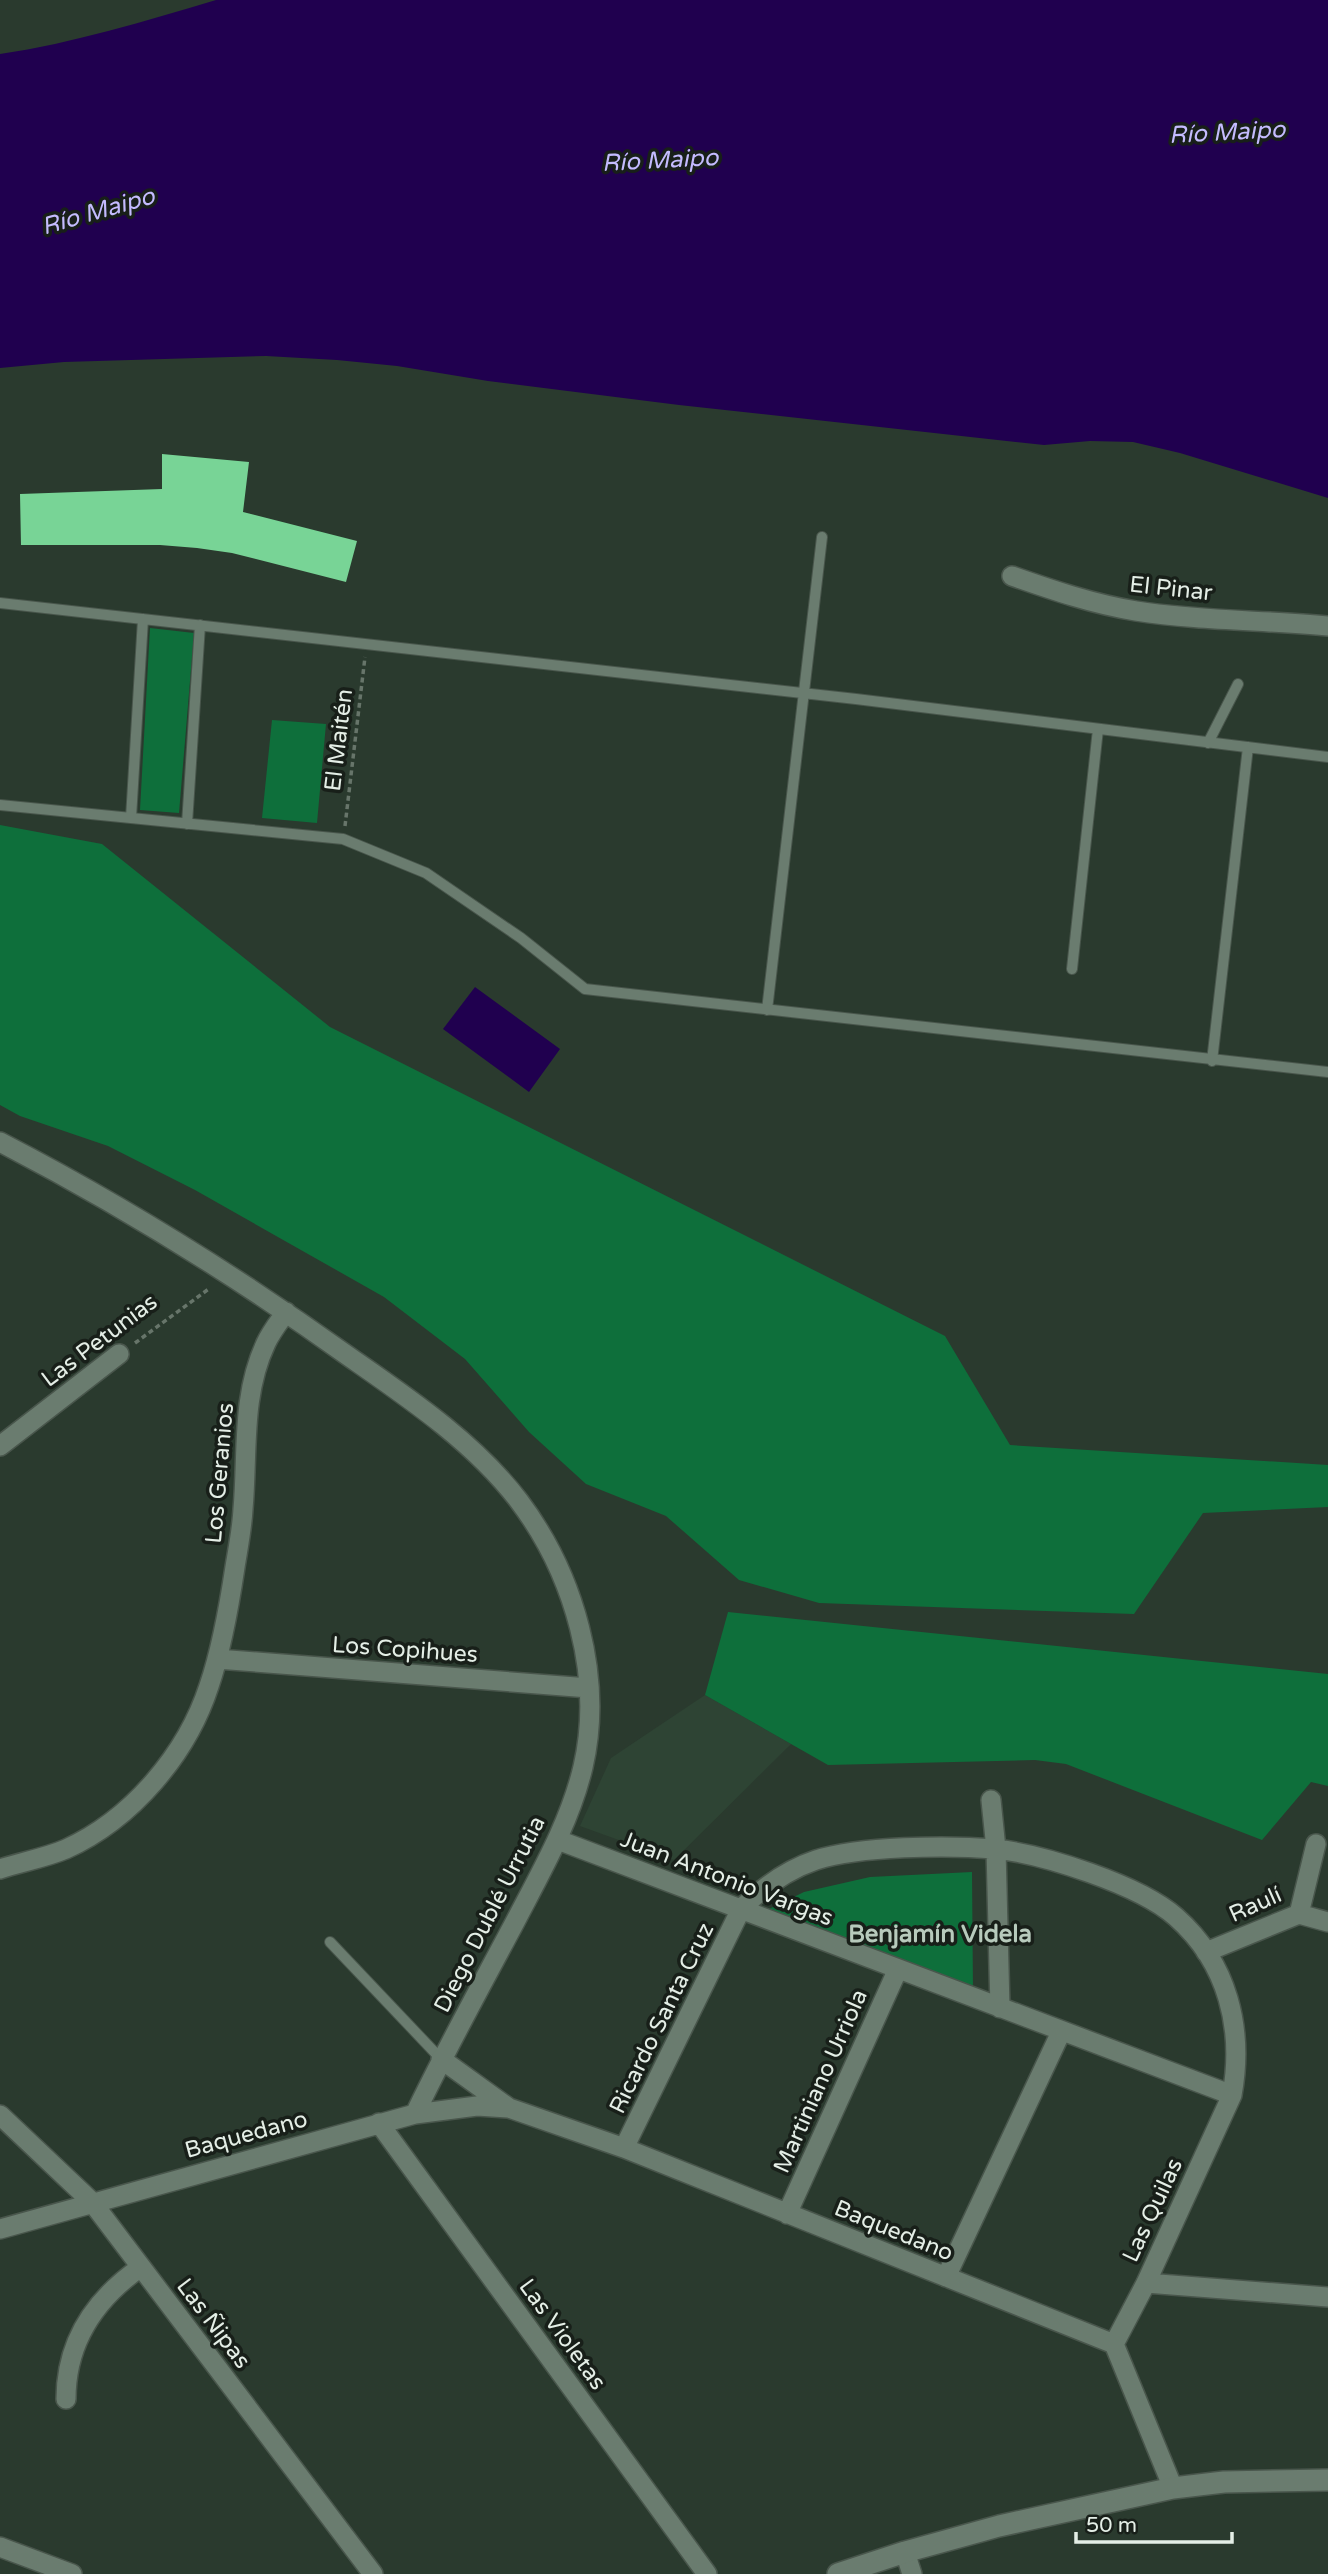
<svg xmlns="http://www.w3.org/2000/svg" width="1328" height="2574" font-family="'Varela Round',sans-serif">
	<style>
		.built { fill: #2e4434 }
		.green { fill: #0e6f3b }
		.water { fill: #20004f }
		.building { fill: #78d496 }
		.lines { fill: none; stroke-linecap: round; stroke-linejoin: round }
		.service-casing { stroke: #49564c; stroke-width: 12 }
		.minor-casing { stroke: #49564c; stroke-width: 22 }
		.tertiary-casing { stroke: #49564c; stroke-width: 24 }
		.path { stroke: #67756a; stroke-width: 3.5; stroke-dasharray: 5 3.5; stroke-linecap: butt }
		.service { stroke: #6a7c6f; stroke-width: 10 }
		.minor { stroke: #6a7c6f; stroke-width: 19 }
		.tertiary { stroke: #6a7c6f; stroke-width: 21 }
		.labels { text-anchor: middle; stroke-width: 7; stroke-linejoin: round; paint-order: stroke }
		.street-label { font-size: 23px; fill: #e4eee6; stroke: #181f19 }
		.water-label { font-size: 24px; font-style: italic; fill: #c4bbfe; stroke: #181f19 }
		.neighbourhood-label { font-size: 24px; font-weight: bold; fill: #b7cabc; stroke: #181f19 }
	</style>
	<rect width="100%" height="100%" fill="#2a3a2e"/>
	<!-- built -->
	<path class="built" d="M705,1695L791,1744L674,1860L580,1826L611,1758Z"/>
	<!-- green -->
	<path class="green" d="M150,628L194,633L179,813L140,810Z
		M272,720L326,724L317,823L262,818Z
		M0,825L102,844L330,1027L945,1336L1010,1445L1328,1465V1507L1203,1513L1134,1614L819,1603L739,1580L666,1516L586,1484L529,1432L465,1359L384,1297L195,1190L108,1146L20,1116L0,1105Z
		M728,1612L1328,1674V1786L1311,1782L1262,1840L1066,1764L1035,1760L828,1765L705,1695Z
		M972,1872L973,1993L769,1909L804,1892L870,1877Z"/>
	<!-- water -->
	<path class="water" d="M216,0H1328V498L1180,453L1133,442L1090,441L1044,445L679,405L488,381L397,366L337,360L266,356L64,362L0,368V54C74,43 145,21 216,0Z
		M475,987L560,1049L529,1092L443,1029Z"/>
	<!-- building -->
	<path class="building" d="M162,454L249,462L243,512L357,541L346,582L232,553L197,548L160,545H21L20,494L162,489Z"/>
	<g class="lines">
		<defs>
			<path id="service" d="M0,603L856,699L1328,757
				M1208,743L1238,684
				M0,805L343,839L426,873L521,938L585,989L1328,1072
				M131,818L143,619
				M187,824L200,625
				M1072,969L1098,729
				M767,1010L822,537
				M1212,1061L1248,747
				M330,1942L441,2059"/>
			<path id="minor" d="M1012,576C1052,590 1093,604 1136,611C1199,621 1264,620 1328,626
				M0,1142C122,1205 239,1278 351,1358C410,1399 475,1443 519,1501C574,1574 604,1677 583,1767C570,1822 541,1872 515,1922C481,1986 446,2049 415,2114
				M0,1446L119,1354
				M217,1659L589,1688
				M991,1800L996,1849L1000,2008
				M558,1840L1232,2095
				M0,1869C21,1862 45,1858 66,1849C132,1819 187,1754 209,1686C222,1648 229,1607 235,1567C238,1548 242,1529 243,1509C248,1453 241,1396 266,1343C271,1332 279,1322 286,1312
				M1299,1914L1316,1844
				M1299,1914L1328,1922
				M1206,1952L1299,1914
				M441,2059L509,2108L624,2148L1114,2344L1173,2488
				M0,2115L92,2202L373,2574
				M379,2123L707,2574
				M624,2148L741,1909C763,1887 786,1870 816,1860C860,1846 947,1845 995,1849C1043,1854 1140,1885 1176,1917C1228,1963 1244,2029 1232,2095L1146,2283L1114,2344
				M787,2214L898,1969
				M0,2229L415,2114L477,2106L508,2108
				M946,2277L1061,2032
				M1146,2283L1328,2297
				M66,2399C66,2342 95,2299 141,2267
				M0,2547L72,2574
				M905,2552L912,2574"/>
			<path id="tertiary" d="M838,2574L905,2552L999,2526L1173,2488L1224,2482L1328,2480"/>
		</defs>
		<!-- service casing -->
		<use href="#service" class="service-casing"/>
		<!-- minor casing -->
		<use href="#minor" class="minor-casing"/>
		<!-- tertiary casing -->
		<use href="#tertiary" class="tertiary-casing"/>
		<!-- path -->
		<path class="path" d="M345,826L365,657
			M135,1343L210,1288"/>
		<!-- service -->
		<use href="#service" class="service"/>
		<!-- minor -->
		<use href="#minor" class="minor"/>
		<!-- tertiary -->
		<use href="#tertiary" class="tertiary"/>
	</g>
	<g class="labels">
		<!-- street labels -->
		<g class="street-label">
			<text transform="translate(1171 588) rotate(6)" y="8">El Pinar</text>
			<text transform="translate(338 740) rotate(-83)" y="8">El Maitén</text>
			<text transform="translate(99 1340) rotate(-37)" y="8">Las Petunias</text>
			<text transform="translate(219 1473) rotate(-85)" y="8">Los Geranios</text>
			<text transform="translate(405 1649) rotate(4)" y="8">Los Copihues</text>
			<text transform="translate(727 1878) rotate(21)" y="8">Juan Antonio Vargas</text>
			<text transform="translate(1255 1904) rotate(-24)" y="8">Raulí</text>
			<text transform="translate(489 1914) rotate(-63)" y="8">Diego Dublé Urrutia</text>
			<text transform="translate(661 2018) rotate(-64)" y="8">Ricardo Santa Cruz</text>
			<text transform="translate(820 2081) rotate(-66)" y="8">Martiniano Urriola</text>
			<text transform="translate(246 2134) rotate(-15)" y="8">Baquedano</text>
			<text transform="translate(1152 2210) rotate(-65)" y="8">Las Quilas</text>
			<text transform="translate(894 2230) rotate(22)" y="8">Baquedano</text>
			<text transform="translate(214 2323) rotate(53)" y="8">Las Ñipas</text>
			<text transform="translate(563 2334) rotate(54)" y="8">Las Violetas</text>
		</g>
		<!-- water labels -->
		<g class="water-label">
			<text transform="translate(1227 132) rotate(-3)" y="8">Río Maipo</text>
			<text transform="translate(660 160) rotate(-3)" y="8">Río Maipo</text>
			<text transform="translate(98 211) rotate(-16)" y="8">Río Maipo</text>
		</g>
		<!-- neighbourhood labels -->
		<g class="neighbourhood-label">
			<text x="940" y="1942">Benjamín Videla</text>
		</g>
	</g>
	<!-- scale -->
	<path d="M1076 2532v10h156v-10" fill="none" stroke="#e4eee6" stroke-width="3.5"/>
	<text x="1086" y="2532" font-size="21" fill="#e4eee6" stroke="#181f19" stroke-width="5" paint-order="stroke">50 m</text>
</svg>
